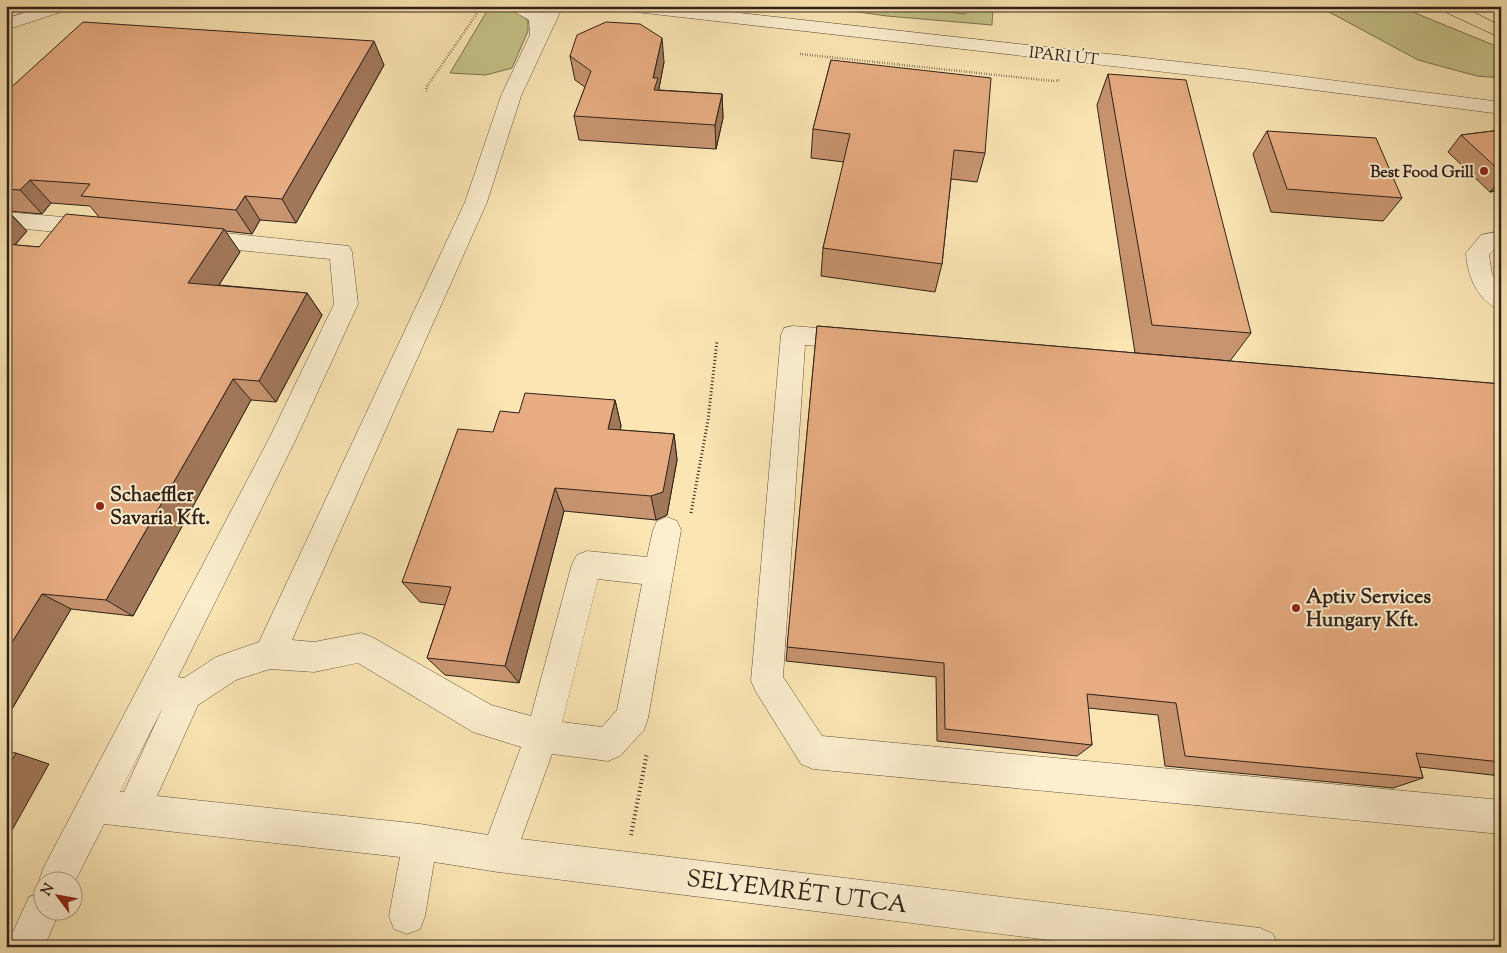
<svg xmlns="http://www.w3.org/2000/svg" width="1507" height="953" font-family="'Sorts Mill Goudy',serif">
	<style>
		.green { fill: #c5c288; stroke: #7a7251 }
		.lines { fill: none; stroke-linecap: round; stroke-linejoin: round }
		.minor-casing { stroke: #615240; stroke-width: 1 }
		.major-casing { stroke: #2e211a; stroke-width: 1 }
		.path-far2 { stroke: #2e211a; stroke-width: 2.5; stroke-dasharray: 0.5 2; stroke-linecap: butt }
		.path-far1 { stroke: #2e211a; stroke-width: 3; stroke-dasharray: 1 2.5; stroke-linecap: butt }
		.path { stroke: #2e211a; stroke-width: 4; stroke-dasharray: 1 3; stroke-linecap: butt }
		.minor { fill: #fceece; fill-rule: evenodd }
		.major { fill: #fae5b3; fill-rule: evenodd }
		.wall { fill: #c7946f; stroke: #2e211a; fill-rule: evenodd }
		.shaded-wall { fill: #a2785a; stroke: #2e211a }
		.building { fill: #e7ac81; stroke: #2e211a }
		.poi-dot { fill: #8f2418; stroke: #fceece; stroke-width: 2 }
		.labels { text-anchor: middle; stroke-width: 4; stroke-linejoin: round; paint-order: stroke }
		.far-street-label { font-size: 16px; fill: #2e211a; stroke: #fceece }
		.far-poi-label { font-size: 16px; font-weight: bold; fill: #2e211a; stroke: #fceece; text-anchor: end }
		.poi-label { font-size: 20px; font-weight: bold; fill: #2e211a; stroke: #fceece; text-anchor: start }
		.near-street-label { font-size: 24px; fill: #2e211a; stroke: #fceece }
	</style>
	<rect width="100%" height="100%" fill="#fae5b3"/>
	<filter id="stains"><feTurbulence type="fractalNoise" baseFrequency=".004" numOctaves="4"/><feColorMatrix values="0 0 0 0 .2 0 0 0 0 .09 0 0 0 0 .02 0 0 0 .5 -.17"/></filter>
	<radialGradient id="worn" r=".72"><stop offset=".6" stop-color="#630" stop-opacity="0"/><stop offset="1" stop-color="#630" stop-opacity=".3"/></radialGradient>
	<!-- green -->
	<path class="green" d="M490,6L511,9L528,20V31L512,68L486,75L450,73Z
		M815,6H891L966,14L967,6H993L992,25L887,16Z
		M1318,6H1398L1501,48V78L1477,76L1418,60Z"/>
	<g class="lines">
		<defs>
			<path id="minor" d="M43,6H70L67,10L6,30V19Z
				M508,6H532L542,13L545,6H563L521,96L487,202L292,640L314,642L361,633L372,637L491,705L531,716L572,564L577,555L587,551L647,557L653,530L657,521L667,517L677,521L681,530L648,718L644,730L620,756L608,761L552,754L521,839L1260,928L1273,934L1279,947H1106L498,872L434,862L425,916L420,929L407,934L394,929L389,916L400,857L104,824L72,887V880H42V888L39,880L44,867L271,435L334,304L330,259L196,246L188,244L185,238L188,232L196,230L349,246L352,252L358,304L296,439L178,677L184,678L216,657L259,642L465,202L501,96L530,35L529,20L511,10ZM598,579L642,584L617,710L602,727L562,722ZM358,663L473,732L521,747L488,835L420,824L157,796L198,705L236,680L270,669L314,672ZM163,707L124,792H120Z
				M618,6H677L1244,69L1501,102V114L1244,81L627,11L621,10Z
				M6,212L96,220L104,223L107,228L104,233L96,236L6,227Z
				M1501,231V247L1496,248L1489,255L1492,274L1501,287V310C1478,303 1467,275 1466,253L1481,235Z
				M793,326L854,331L863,333L866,340L863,347L854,349L805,345L783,677L822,736L1501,800V834L813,769L801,764L756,692L751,681L781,335L784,328Z
				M42,892V910H60L44,947H6L29,897Z"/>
			<path id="major" d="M1438,6H1461L1501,26V38L1441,10Z"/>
		</defs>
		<!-- minor casing -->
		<use href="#minor" class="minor-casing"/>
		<!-- major casing -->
		<use href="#major" class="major-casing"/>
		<!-- path-far2 -->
		<path class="path-far2" d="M800,54L1053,81L1061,80
			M427,91L426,88L482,6"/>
		<!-- path-far1 -->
		<path class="path-far1" d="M691,513L708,420L717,341"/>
		<!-- path -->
		<path class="path" d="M631,835L647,753"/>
		<!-- minor -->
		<use href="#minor" class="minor"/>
		<!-- major -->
		<use href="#major" class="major"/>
	</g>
	<!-- wall -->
	<path class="wall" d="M570,56L664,62L659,88V90L722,94L723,118L716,149L579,140L574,116L585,87L575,80Z
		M831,60L985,153L977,182L951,179L942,264L935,292L821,276L823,248L844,162L811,158L813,129Z
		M384,65L296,223L260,220L252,234L225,231L240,252L219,285L307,293L322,315L276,402L251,400L133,616L71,609L6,719V92ZM51,203L90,206L99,217L39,247L15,245L27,231L8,211L42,214Z
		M1108,74L1251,333L1230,361L1135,353L1097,105Z
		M1501,130V190L1490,192L1448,152L1461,135Z
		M1267,131L1402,198L1383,221L1271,212L1253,154Z
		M817,326L1501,384V776L1420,767L1423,778L1393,788L1165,766L1158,715L1088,708L1092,745L1077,756L937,741L936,677L786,661Z
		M615,400L621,426L620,430L674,434L677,460L667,515L656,520L564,511L519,683L445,675L427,658L445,605L420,602L402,582L493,432L519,413Z"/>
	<!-- shaded-wall -->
	<path class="shaded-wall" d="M662,38L664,62L659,88L660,102L657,114L653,78Z
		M374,41L384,65L296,223L282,199Z
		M722,94L723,118L716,149L715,125Z
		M30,180L51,203L42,214L20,190Z
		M1501,180V190L1490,192Z
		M245,196L260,220L252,234L236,210Z
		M6,210L27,231L6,255Z
		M224,229L240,252L206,305L188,283Z
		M307,293L322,315L276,402L259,381Z
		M233,379L251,400L133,616L106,600Z
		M615,400L621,426L614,454L608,429Z
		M674,434L677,460L667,515L656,520L651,496Z
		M555,488L564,511L519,683L505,666Z
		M42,594L71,609L6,719V652Z
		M16,753L49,764L6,841V770Z"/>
	<!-- building -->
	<path class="building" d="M83,22L374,41L282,199L245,196L236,210L81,196L90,184L30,180L20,190L6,189V92Z
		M606,22L640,24L662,38L653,78H658L654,90L722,94L715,125L574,116L591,71L570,56L577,35Z
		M831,60L991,78L985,153L954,150L942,264L823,248L850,134L813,129Z
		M1108,74L1186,80L1251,333L1152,325Z
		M1501,130V172L1461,135Z
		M1267,131L1376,138L1402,198L1287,189Z
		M66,214L224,229L188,283L307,293L259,381L233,379L106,600L42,594L6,652V244L39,247Z
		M817,326L1501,384V762L1416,753L1423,778L1185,756L1176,703L1087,694L1092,745L945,729L944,663L787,647Z
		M525,393L615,400L608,429L674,434L663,492L651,496L555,488L505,666L427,658L451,587L402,582L458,429L493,432L500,411L519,413Z
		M6,752L16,753L6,770Z"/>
	<!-- markers -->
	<g class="poi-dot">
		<circle cx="1484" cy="171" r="5"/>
		<circle cx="100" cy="506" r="5"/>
		<circle cx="1296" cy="608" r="5"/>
	</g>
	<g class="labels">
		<!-- far-street labels -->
		<g class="far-street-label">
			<text transform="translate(1064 55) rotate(6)" y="6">IPARI ÚT</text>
		</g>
		<!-- far-poi labels -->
		<g class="far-poi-label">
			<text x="1474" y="177">Best Food Grill</text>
		</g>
		<!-- poi labels -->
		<g class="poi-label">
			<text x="110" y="501">Schaeffler<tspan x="110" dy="23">Savaria Kft.</tspan></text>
			<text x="1306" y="603">Aptiv Services<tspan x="1306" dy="23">Hungary Kft.</tspan></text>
		</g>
		<!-- near-street labels -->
		<g class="near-street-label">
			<text transform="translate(797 891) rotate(7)" y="8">SELYEMRÉT UTCA</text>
		</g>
	</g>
	<!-- margin -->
	<rect width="1507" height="953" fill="none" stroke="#fae5b3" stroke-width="25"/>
	<rect x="8" y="8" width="1492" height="938" fill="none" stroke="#2e211a" stroke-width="2.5"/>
	<rect x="12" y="12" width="1482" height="928" fill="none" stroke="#2e211a"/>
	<!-- north arrow -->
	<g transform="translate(58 896) rotate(302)"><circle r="24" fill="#fceece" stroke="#aa9c86"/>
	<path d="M0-4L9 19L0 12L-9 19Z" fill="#8f2418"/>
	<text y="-8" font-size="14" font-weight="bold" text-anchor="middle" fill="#2e211a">N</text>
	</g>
	<rect width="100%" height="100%" filter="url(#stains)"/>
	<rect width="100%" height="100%" fill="url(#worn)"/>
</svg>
